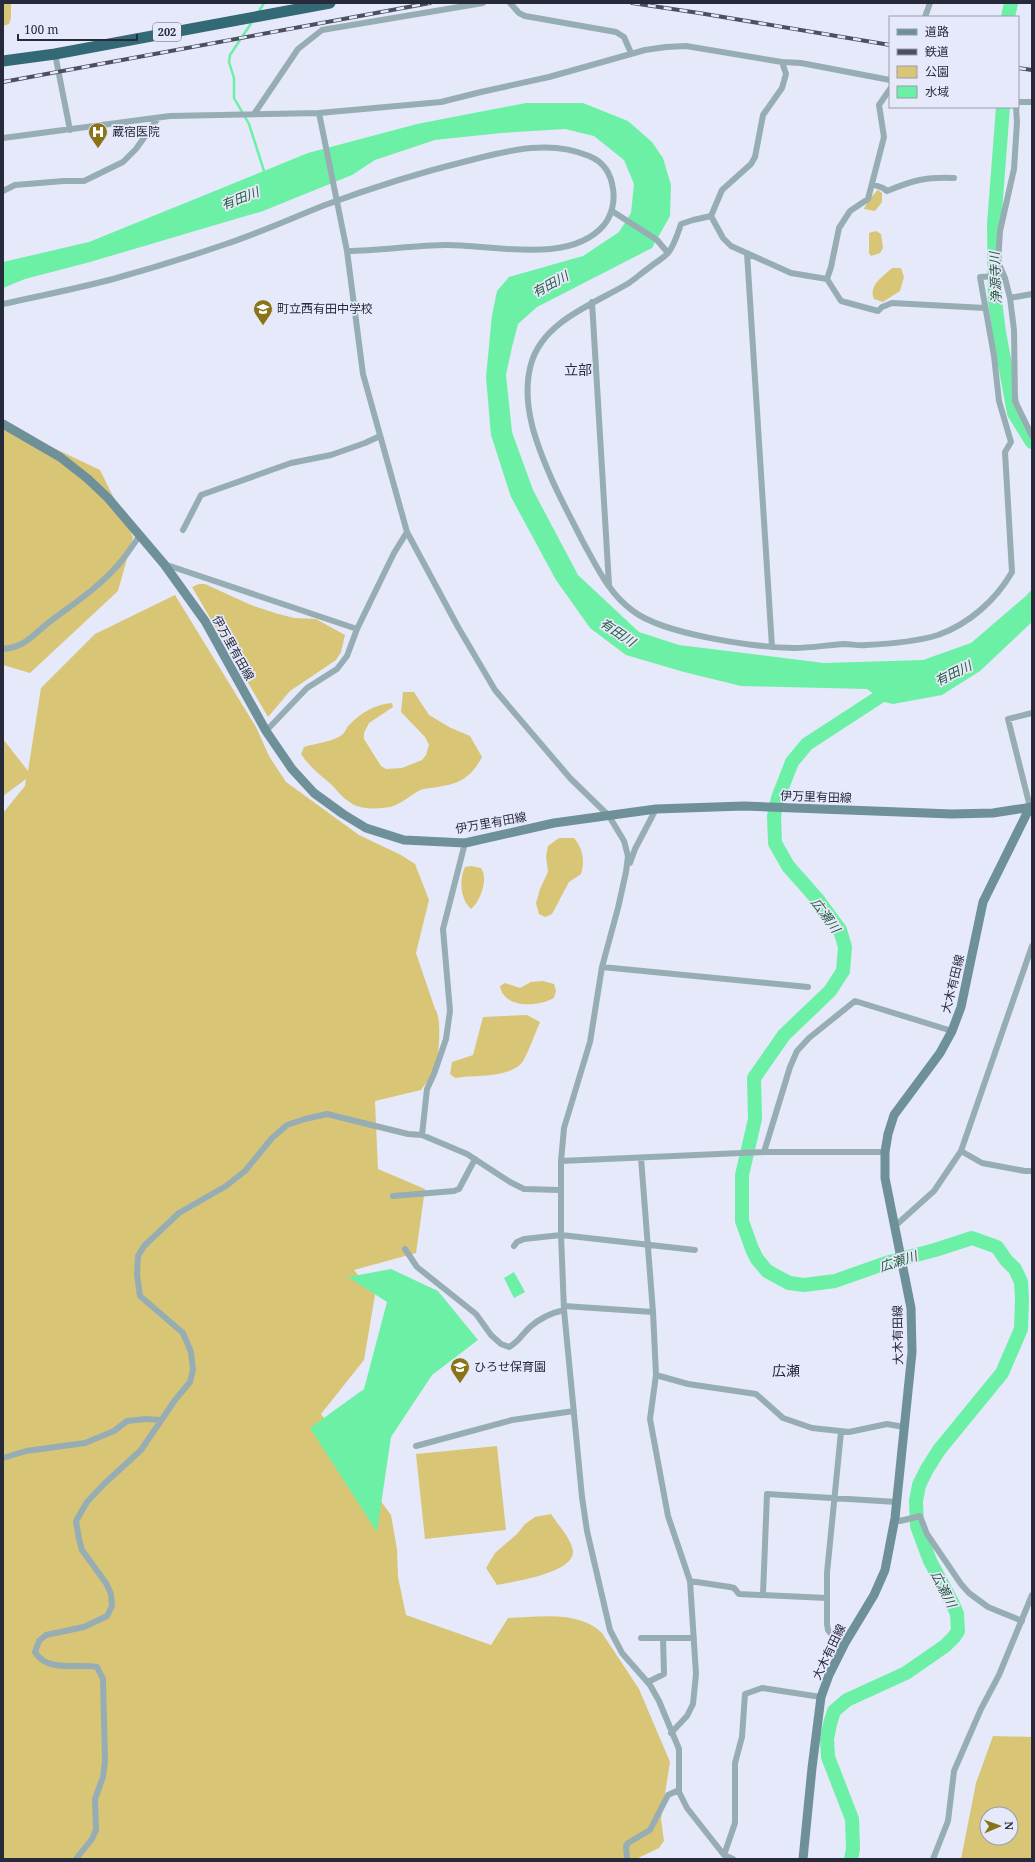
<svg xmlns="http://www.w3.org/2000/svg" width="1035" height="1862" font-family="'Noto Serif','Noto Sans JP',serif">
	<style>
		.green { fill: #d9c576; fill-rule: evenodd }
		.water { fill: #6cf0a6 }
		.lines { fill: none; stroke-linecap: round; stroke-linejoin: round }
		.stream { stroke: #6cf0a6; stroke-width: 2.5 }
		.river { stroke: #6cf0a6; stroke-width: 14 }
		.street { stroke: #97adb4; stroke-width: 6 }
		.secondary { stroke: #6e9099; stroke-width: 9 }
		.highway { stroke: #336875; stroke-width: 11 }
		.rail-casing { stroke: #4c4f60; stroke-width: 4 }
		.rail { stroke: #e5e9fa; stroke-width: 2.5; stroke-dasharray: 8; stroke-linecap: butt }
		.labels { text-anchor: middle; stroke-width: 3.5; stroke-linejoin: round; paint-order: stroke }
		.shield { fill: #e5e9fa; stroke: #606374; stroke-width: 1 }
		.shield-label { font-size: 11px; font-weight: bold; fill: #272a3b }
		.poi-label { font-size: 12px; fill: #272a3b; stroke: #e5e9fa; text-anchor: start }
		.street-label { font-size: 12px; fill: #272a3b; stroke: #e5e9fa }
		.water-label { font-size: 13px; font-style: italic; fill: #285c3e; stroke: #e5e9fa }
		.quarter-label { font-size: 14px; fill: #272a3b; stroke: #e5e9fa }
	</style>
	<rect width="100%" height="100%" fill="#e5e9fa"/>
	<!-- green -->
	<path class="green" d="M3,3H11V18L9,24L3,26Z
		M878,190L882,193V202L875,211L864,209C865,205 874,193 878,190Z
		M876,231L881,234L883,248L880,253L871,256L869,253V233Z
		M892,268H901L904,277L900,291L883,302L874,299C868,285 883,277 892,268Z
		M3,424L100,470L133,537L118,591L30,673L3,665Z
		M199,584H205L251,605L275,613L294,618L316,619L345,635L341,652L336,660L290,691L268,717L192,587Z
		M175,595L256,727L269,756L286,782L359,835L401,855L415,864L429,900L416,953L435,1009C442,1017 439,1054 436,1065C434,1074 426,1083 421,1090L375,1101L378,1169L425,1189L416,1253L354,1270L375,1295L364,1360L321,1414L350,1451L364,1478L391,1515L397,1549L398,1577L406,1615L491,1645L508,1618C539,1617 578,1610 602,1633L639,1689L670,1762L661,1819L664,1841L659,1848L636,1859H3V813L25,786L26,779L3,796V739L28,771L41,688L95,634Z
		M403,692H414L429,715L451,728L470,736L482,757C468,784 452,785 424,789C416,790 403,804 390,807C379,809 360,810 351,803C344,799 338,792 333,786C322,776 309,767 301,754L304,747C316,743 334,742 343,734C346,731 347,726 350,724C362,712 376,704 392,703L393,707L369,723L364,733V739L381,766L386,769L402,768L422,760L426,755L429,745L425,737L401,712Z
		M559,838H574C583,849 585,860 581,874L569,882L552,914L545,917L539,914L536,903L540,889L548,872L546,856L548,846Z
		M471,866L481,868C489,879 480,902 471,909C460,899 459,880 465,867Z
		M543,981L554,984L556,991L554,998C538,1007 504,1009 500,986L505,983L520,988L531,982Z
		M527,1015L540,1022C536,1031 526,1059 521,1064C504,1079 475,1074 455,1078L450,1074L452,1062L473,1055L483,1017Z
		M497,1446L506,1530L425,1539L416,1454Z
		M551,1514C558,1525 571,1538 573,1551C575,1573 512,1582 497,1585L486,1568L495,1553L517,1534L525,1524L535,1517Z
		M993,1736L1032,1737V1859H961L976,1783ZM987,1814H1011V1838H987Z"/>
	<!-- water -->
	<path class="water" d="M526,103H583L628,121L652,142L663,158L671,185L670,216L652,248L537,307L518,324L512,347L506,375L512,432L533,490L578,575L639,632L679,645L824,663L923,660L971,643L1026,596L1032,589V622L980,671L942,695L893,704L871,699L874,694L867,689L741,686L684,672L626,655L590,628L556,580L511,497L491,435L486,377L492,315L497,291L509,277L583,256L619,232L631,213L634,184L624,160L594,136L565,129L501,133L435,140L375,160L352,175L263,211L90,262L25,279L3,288V262L89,242L308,153L417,124Z
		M391,1269L438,1291L478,1340L432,1375L391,1437L377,1532L310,1428L364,1389L387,1302L348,1277Z
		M514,1272L525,1292L514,1298L504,1278Z"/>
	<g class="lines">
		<!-- stream -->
		<path class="stream" d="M258,13L264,3
			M252,22L230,55L229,62L234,78V98L249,124L265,174"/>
		<!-- river -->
		<path class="river" d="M1008,17L1011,3
			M1003,107L994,224L995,301L999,332L1014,413L1032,442
			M851,1859L853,1849L852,1819L828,1757L827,1739L830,1724L834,1711L847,1700L906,1673L945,1646L954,1637L958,1631L957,1614L952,1602L930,1561L917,1526L916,1501L919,1485L927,1469L939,1450L1002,1373L1021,1329L1022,1299L1021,1282L1015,1269L1006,1260L997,1247L972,1238L935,1250L886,1263L835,1281L804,1285L789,1283L767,1271L757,1259L752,1249L742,1221V1175L755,1119L754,1078L784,1035L830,991L843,971L845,947L840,930L818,900L788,866L775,843L774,816L778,798L792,762L807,744L890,690"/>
		<!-- street -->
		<path class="street" d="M510,3L519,13L525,16L616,32L624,37L631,53
			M925,17L930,3
			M55,54L70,130
			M1018,102H1032
			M1016,107L1017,122L1014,169L1000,231L998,262L1005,278L1010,298L1014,330L1015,401L1032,436
			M319,113L347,251L363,374L407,532L458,627L495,690L570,778L609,816L624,841L628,856L626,872L618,908L602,967L590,1042L564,1128L561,1161V1235L564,1310L582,1497L587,1531L610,1630L622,1653L650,1685L659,1701L679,1749V1792L687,1808L724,1855L733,1859
			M254,114L298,49L322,30L483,3
			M3,138L170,116L319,113L441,102L481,92L549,77L645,50L666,47L686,46L782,62L801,63L890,80
			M872,184L883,188L887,191C914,180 925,177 954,178
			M3,191L15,185L64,181H84L123,162L136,149L158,118
			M612,211L657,240L668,253
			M711,216L693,220L681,224C678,233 674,246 668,253C664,258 656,262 650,267C643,272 636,278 629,283C594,304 543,321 531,364C520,404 537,446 553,482C562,502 573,522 583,542C597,567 609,594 633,611C665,635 754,647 794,648C811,648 827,645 844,644C851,644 859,646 866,645C889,644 915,642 938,635C969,624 996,600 1012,572L1005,452L1011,442L999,401L994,356L980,277L1000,276L1005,278
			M711,216L723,238L731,246L791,273L827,279L841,301L878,311L882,307L892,303L985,308
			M711,216L722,190L751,164L755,157L763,115L782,88L786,74L782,62
			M747,253L772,647
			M827,279L831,267L839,228L850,211L868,199L884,137L879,105L890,89
			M1010,298L1032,294
			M592,302L609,585
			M3,304C42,295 82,288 120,277C156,267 191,256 226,244C259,233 292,218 325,205C371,188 418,173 467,161C507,151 549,139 589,156C604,162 611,173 613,189C615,201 612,215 604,225C570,265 494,245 447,245C414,245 380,251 347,251
			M183,530L201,495L291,463L331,455L365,443L380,436
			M164,564L357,629
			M3,649C27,647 34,633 52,620C75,603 99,587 118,565C126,556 133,545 140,535
			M266,731L307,688L337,669L347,656L357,629L394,553L407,532
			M1030,807L1008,719L1032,713
			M630,863L635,849L656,809
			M602,967L808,987
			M422,1135L427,1089L434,1074L446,1039L450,1011L443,929L465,843
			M961,1151L982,1163L1025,1171H1032
			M764,1152L790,1067L797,1051L809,1038L855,1001L952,1031
			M641,1158L653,1312L656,1375L650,1419L668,1516L690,1581L696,1674L693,1704L687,1716L671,1733
			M561,1161L764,1152H885
			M393,1196L454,1191L459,1189L475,1159
			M895,1226L934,1191L961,1151L1032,946
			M514,1246L517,1242L524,1239L561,1235L695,1250
			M405,1249L417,1267L476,1314L491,1335L501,1344L509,1347C519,1342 522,1334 530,1327C540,1318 551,1313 564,1310
			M564,1306L653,1312
			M656,1375L688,1384L756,1394L783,1418L812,1428L849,1432L887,1424L904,1427
			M841,1432L827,1573V1624L828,1630L833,1636L845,1643
			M416,1446L512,1420L574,1411
			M3,1458L26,1451L85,1443L114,1431L127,1421L146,1419L161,1420
			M895,1518L900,1521L920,1516L927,1534L961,1584L969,1593L988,1607L1022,1621
			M690,1581L730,1587L734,1588L739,1594L827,1598
			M763,1594L767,1494L897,1502
			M641,1638H694
			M648,1682L664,1674L663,1638
			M724,1855L735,1823V1763L742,1737L745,1694L762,1688L821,1697
			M76,1859L92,1839L96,1830L95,1799L103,1777L105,1761L103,1679L97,1667C77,1663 47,1673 35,1652L39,1641L46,1635L84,1627L107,1616L112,1606L111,1594L106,1583L82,1550L79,1539L76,1521L87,1502L104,1484L141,1450L175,1400L190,1382L193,1370L191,1352L183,1333L140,1296L137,1275L138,1256L144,1246L179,1213L226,1186L245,1171L272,1138L287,1125L305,1119L327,1114L408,1134L422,1135L467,1154L510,1182L524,1189L560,1190
			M627,1859L626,1846L628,1843L650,1830L668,1795L679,1790
			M933,1859L948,1821L954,1771L981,1709L999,1675L1032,1595"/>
		<!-- secondary -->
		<path class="secondary" d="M3,424L60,457L88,479L108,498L164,564L205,621L266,731L292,769L314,793L343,814L366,828L404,840L465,843L554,823L656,809L744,806L952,814L993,813L1032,807
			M803,1859L812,1768L821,1697L829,1675L845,1643L874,1595L885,1570L895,1518L912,1352L911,1308L885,1178V1152L888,1134L894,1115L940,1053L952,1031L961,1007L983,902L1030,807"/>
		<!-- highway -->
		<path class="highway" d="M3,61L55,54L330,3"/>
		<defs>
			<path id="rail" d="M632,3L699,13L890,45
				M1018,68L1032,70
				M3,82L430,3"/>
		</defs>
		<!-- rail casing -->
		<use href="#rail" class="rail-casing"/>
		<!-- rail -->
		<use href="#rail" class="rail"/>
	</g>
	<!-- icons -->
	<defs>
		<symbol id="hospital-pin" viewBox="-11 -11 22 30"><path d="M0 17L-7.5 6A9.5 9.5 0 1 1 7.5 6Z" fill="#897518" stroke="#e5e9fa"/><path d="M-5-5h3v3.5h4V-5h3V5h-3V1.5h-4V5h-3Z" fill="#fff"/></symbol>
		<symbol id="school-pin" viewBox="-11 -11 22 30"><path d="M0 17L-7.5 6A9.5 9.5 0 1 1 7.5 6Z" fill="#897518" stroke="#e5e9fa"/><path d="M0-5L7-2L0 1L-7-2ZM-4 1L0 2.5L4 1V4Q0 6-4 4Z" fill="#fff"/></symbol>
	</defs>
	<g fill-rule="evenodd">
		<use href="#hospital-pin" x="87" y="121" width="22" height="30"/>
		<use href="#school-pin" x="252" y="298" width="22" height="30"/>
		<use href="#school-pin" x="449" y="1356" width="22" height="30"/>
	</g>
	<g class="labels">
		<!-- shield labels -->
		<rect class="shield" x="153" y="23" width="28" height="18" rx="3"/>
		<g class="shield-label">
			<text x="167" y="36">202</text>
		</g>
		<!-- poi labels -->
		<g class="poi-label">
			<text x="112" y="136">蔵宿医院</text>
			<text x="277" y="313">町立西有田中学校</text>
			<text x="474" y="1371">ひろせ保育園</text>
		</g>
		<!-- street labels -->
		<g class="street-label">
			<text transform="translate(233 648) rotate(61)" y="4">伊万里有田線</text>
			<text transform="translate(816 797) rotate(2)" y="4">伊万里有田線</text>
			<text transform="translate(491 823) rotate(-10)" y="4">伊万里有田線</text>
			<text transform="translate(953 984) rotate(-76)" y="4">大木有田線</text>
			<text transform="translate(898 1335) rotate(-91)" y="4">大木有田線</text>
			<text transform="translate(829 1652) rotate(-64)" y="4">大木有田線</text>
		</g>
		<!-- water labels -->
		<g class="water-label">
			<text transform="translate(240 198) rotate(-21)" y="5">有田川</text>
			<text transform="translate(995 278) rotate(-92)" y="5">浄源寺川</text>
			<text transform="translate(550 284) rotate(-28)" y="5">有田川</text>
			<text transform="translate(618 632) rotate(34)" y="5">有田川</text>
			<text transform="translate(953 673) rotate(-26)" y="5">有田川</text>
			<text transform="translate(826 915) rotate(54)" y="5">広瀬川</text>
			<text transform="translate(898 1261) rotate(-18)" y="5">広瀬川</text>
			<text transform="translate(944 1589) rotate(63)" y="5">広瀬川</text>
		</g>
		<!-- quarter labels -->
		<g class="quarter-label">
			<text x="578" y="375">立部</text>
			<text x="786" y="1376">広瀬</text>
		</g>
	</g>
	<!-- border -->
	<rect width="1035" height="1862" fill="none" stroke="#272a3b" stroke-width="8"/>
	<!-- legend -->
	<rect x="889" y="16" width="130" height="92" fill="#e5e9fa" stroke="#999dae"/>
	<rect x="897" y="29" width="20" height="6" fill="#6e9099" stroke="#999dae"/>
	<text x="925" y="36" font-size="12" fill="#272a3b">道路</text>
	<rect x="897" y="49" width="20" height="6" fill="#4c4f60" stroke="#999dae"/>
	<text x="925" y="56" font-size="12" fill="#272a3b">鉄道</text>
	<rect x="897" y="66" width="20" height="12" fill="#d9c576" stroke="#999dae"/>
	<text x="925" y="76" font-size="12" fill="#272a3b">公園</text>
	<rect x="897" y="86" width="20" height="12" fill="#6cf0a6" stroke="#999dae"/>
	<text x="925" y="96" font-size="12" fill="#272a3b">水域</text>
	<!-- north arrow -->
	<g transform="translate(999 1826) rotate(88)"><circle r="19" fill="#e5e9fa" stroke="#999dae"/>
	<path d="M0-3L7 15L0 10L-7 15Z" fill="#897518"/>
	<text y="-6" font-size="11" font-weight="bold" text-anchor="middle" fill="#272a3b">N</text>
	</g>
	<!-- scale -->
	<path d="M18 34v6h119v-6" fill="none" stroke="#272a3b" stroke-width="2"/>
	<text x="24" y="34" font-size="12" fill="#272a3b" stroke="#e5e9fa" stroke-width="3" paint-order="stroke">100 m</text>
</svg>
